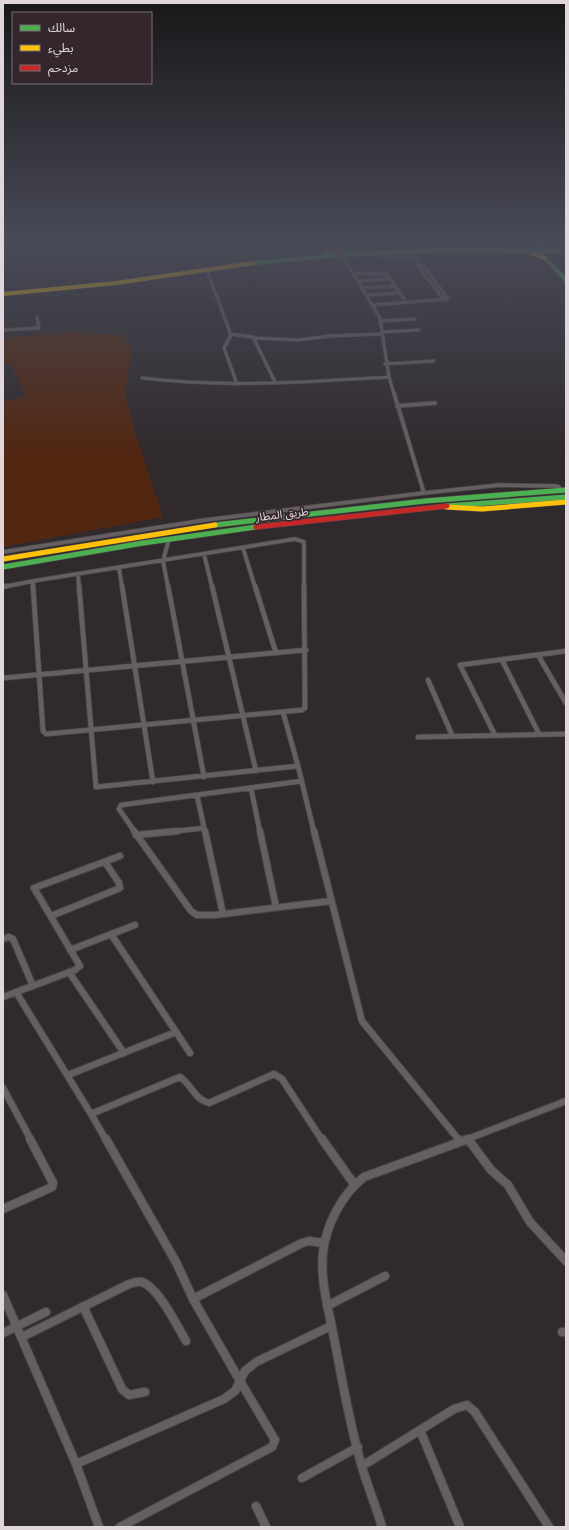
<svg xmlns="http://www.w3.org/2000/svg" width="569" height="1530" font-family="'Open Sans','Noto Sans Arabic',sans-serif">
	<style>
		.green { fill: #512712 }
		.lines { fill: none; stroke-linecap: round; stroke-linejoin: round }
		.street-far4-casing { stroke: #4c4649; stroke-width: 4 }
		.street-far3-casing { stroke: #4c4649; stroke-width: 5 }
		.street-far2-casing { stroke: #4c4649; stroke-width: 6 }
		.street-far1-casing { stroke: #4c4649; stroke-width: 8 }
		.street-casing { stroke: #4c4649; stroke-width: 10 }
		.fast-far1-casing { stroke: #4c4649; stroke-width: 5 }
		.fast-casing { stroke: #4c4649; stroke-width: 6 }
		.slow-far1-casing { stroke: #4c4649; stroke-width: 5 }
		.slow-casing { stroke: #4c4649; stroke-width: 6 }
		.jam-far1-casing { stroke: #4c4649; stroke-width: 5 }
		.jam-casing { stroke: #4c4649; stroke-width: 6 }
		.street-far4 { stroke: #655f62; stroke-width: 3 }
		.street-far3 { stroke: #655f62; stroke-width: 3.5 }
		.street-far2 { stroke: #655f62; stroke-width: 4.5 }
		.street-far1 { stroke: #655f62; stroke-width: 6 }
		.street { stroke: #655f62; stroke-width: 8 }
		.fast-far1 { stroke: #4caf50; stroke-width: 4 }
		.fast { stroke: #4caf50; stroke-width: 5 }
		.slow-far1 { stroke: #ffc107; stroke-width: 4 }
		.slow { stroke: #ffc107; stroke-width: 5 }
		.jam-far1 { stroke: #c62828; stroke-width: 4 }
		.jam { stroke: #c62828; stroke-width: 5 }
		.labels { text-anchor: middle; stroke-width: 3.5; stroke-linejoin: round; paint-order: stroke }
		.far-street-label { font-size: 11px; fill: #e0d6db; stroke: #34262d }
	</style>
	<rect width="100%" height="100%" fill="#302a2d"/>
	<!-- green -->
	<path class="green" d="M71,332L122,335L132,350L125,392L134,429L163,517L3,547V402L26,396L11,366L3,361V338Z"/>
	<g class="lines">
		<defs>
			<path id="street-far4" d="M439,240L453,248
				M542,245L566,246
				M450,246L539,244
				M342,255L380,318L389,377L394,394
				M382,257H417L418,266L444,300
				M207,270L231,335L224,348L237,384
				M354,274H387L404,299
				M358,281L391,279
				M362,288L395,286
				M367,295L400,293
				M373,305L448,299L424,266L419,264
				M381,321L415,319
				M3,330L39,328L37,317
				M382,332L419,330
				M230,334L253,337L275,382
				M254,338L299,340L329,336L381,334
				M385,364L434,361
				M142,378C225,388 306,382 389,377"/>
			<path id="street-far3" d="M394,393L424,493
				M397,406L435,403
				M243,548L255,587
				M3,552L205,520L424,493L500,485L555,486L559,487L561,491
				M204,554L212,587
				M119,568L122,587
				M78,574L79,587
				M33,581V587
				M33,581L295,539L304,542V587
				M3,587L33,581
				M168,587L163,561L169,539"/>
			<path id="street-far2" d="M33,586L43,731L46,734L302,710L305,708L304,586
				M79,586L96,787L298,766L283,712
				M122,586L153,782
				M168,586L204,777
				M212,586L256,771
				M255,586L276,653
				M3,587L7,586
				M538,655L566,703
				M502,660L539,734
				M3,678L306,650
				M428,680L452,735
				M495,735L460,665L566,651
				M418,737L566,734
				M298,766L314,832
				M251,788L260,832
				M197,795L205,832
				M135,832L119,809L121,805L302,781
				M168,832L204,828"/>
			<path id="street-far1" d="M134,831L191,911L197,915H215L331,901
				M205,831L223,914
				M260,831L276,907
				M314,831L362,1021L459,1140
				M136,835L178,831
				M51,916L120,888L119,883L105,862
				M111,934L190,1053
				M3,939L9,937L13,939L33,986
				M70,950L135,925
				M69,972L124,1053
				M16,992L91,1114L180,1077C192,1085 194,1099 209,1103L274,1074L282,1079L322,1140
				M3,997L75,970L80,966L34,888L120,856
				M68,1075L176,1032
				M3,1088L31,1140
				M91,1114L106,1140
				M468,1139L469,1140
				M465,1140L566,1101"/>
			<path id="street" d="M322,1139L354,1184
				M458,1139L460,1142
				M468,1139L491,1170L508,1185L530,1222L566,1261
				M3,1209L52,1187L53,1183L30,1139
				M3,1295L76,1464L99,1527
				M193,1299L302,1243L309,1241L324,1243
				M83,1306L122,1389L129,1395L145,1392
				M327,1306L385,1276
				M562,1332H566
				M3,1333L46,1312
				M22,1337L127,1285C132,1283 137,1281 142,1282C159,1288 177,1326 186,1341
				M420,1430L460,1527
				M76,1464L224,1399L235,1391L240,1381L193,1299L177,1264L106,1139
				M362,1466L454,1409L467,1405L475,1412L549,1527
				M302,1478L358,1447
				M256,1506L266,1527
				M120,1527L272,1447L275,1440L240,1381L245,1371L256,1362L331,1326
				M382,1527C376,1507 368,1487 362,1467C349,1423 342,1378 333,1333C328,1307 320,1280 323,1252C326,1225 342,1194 364,1177L468,1139"/>
			<path id="fast-far1" d="M536,240L545,249
				M536,249L566,280
				M325,255L335,249L349,252
				M254,263L342,255L445,250L566,251"/>
			<path id="fast" d="M447,506L566,497
				M215,525L425,501L566,490
				M3,567L143,543L256,527"/>
			<path id="slow-far1" d="M531,253L545,258
				M3,294L116,283L254,263"/>
			<path id="slow" d="M446,507L482,509L566,502
				M3,559L215,525"/>
			<path id="jam-far1" d="M320,240L342,255"/>
			<path id="jam" d="M256,527L447,506"/>
		</defs>
		<!-- street-far4 casing -->
		<use href="#street-far4" class="street-far4-casing"/>
		<!-- street-far3 casing -->
		<use href="#street-far3" class="street-far3-casing"/>
		<!-- street-far2 casing -->
		<use href="#street-far2" class="street-far2-casing"/>
		<!-- street-far1 casing -->
		<use href="#street-far1" class="street-far1-casing"/>
		<!-- street casing -->
		<use href="#street" class="street-casing"/>
		<!-- fast-far1 casing -->
		<use href="#fast-far1" class="fast-far1-casing"/>
		<!-- fast casing -->
		<use href="#fast" class="fast-casing"/>
		<!-- slow-far1 casing -->
		<use href="#slow-far1" class="slow-far1-casing"/>
		<!-- slow casing -->
		<use href="#slow" class="slow-casing"/>
		<!-- jam-far1 casing -->
		<use href="#jam-far1" class="jam-far1-casing"/>
		<!-- jam casing -->
		<use href="#jam" class="jam-casing"/>
		<!-- street-far4 -->
		<use href="#street-far4" class="street-far4"/>
		<!-- street-far3 -->
		<use href="#street-far3" class="street-far3"/>
		<!-- street-far2 -->
		<use href="#street-far2" class="street-far2"/>
		<!-- street-far1 -->
		<use href="#street-far1" class="street-far1"/>
		<!-- street -->
		<use href="#street" class="street"/>
		<!-- fast-far1 -->
		<use href="#fast-far1" class="fast-far1"/>
		<!-- fast -->
		<use href="#fast" class="fast"/>
		<!-- slow-far1 -->
		<use href="#slow-far1" class="slow-far1"/>
		<!-- slow -->
		<use href="#slow" class="slow"/>
		<!-- jam-far1 -->
		<use href="#jam-far1" class="jam-far1"/>
		<!-- jam -->
		<use href="#jam" class="jam"/>
	</g>
	<!-- sky -->
	<linearGradient id="sky" x2="0" y2="1"><stop stop-color="#1a1719"/><stop offset="0.53" stop-color="#484a57"/><stop offset="1" stop-color="#484a57" stop-opacity="0"/></linearGradient>
	<rect width="569" height="454" fill="url(#sky)"/>
	<g class="labels">
		<!-- far-street labels -->
		<g class="far-street-label">
			<text transform="translate(282 514) rotate(-7)" y="4">طريق المطار</text>
		</g>
	</g>
	<!-- border -->
	<rect width="569" height="1530" fill="none" stroke="#e0d6db" stroke-width="8"/>
	<!-- legend -->
	<rect x="12" y="12" width="140" height="72" fill="#34262d" stroke="#796c73"/>
	<rect x="20" y="25" width="20" height="6" fill="#4caf50" stroke="#796c73"/>
	<text x="48" y="32" font-size="12" fill="#e0d6db">سالك</text>
	<rect x="20" y="45" width="20" height="6" fill="#ffc107" stroke="#796c73"/>
	<text x="48" y="52" font-size="12" fill="#e0d6db">بطيء</text>
	<rect x="20" y="65" width="20" height="6" fill="#c62828" stroke="#796c73"/>
	<text x="48" y="72" font-size="12" fill="#e0d6db">مزدحم</text>
</svg>
